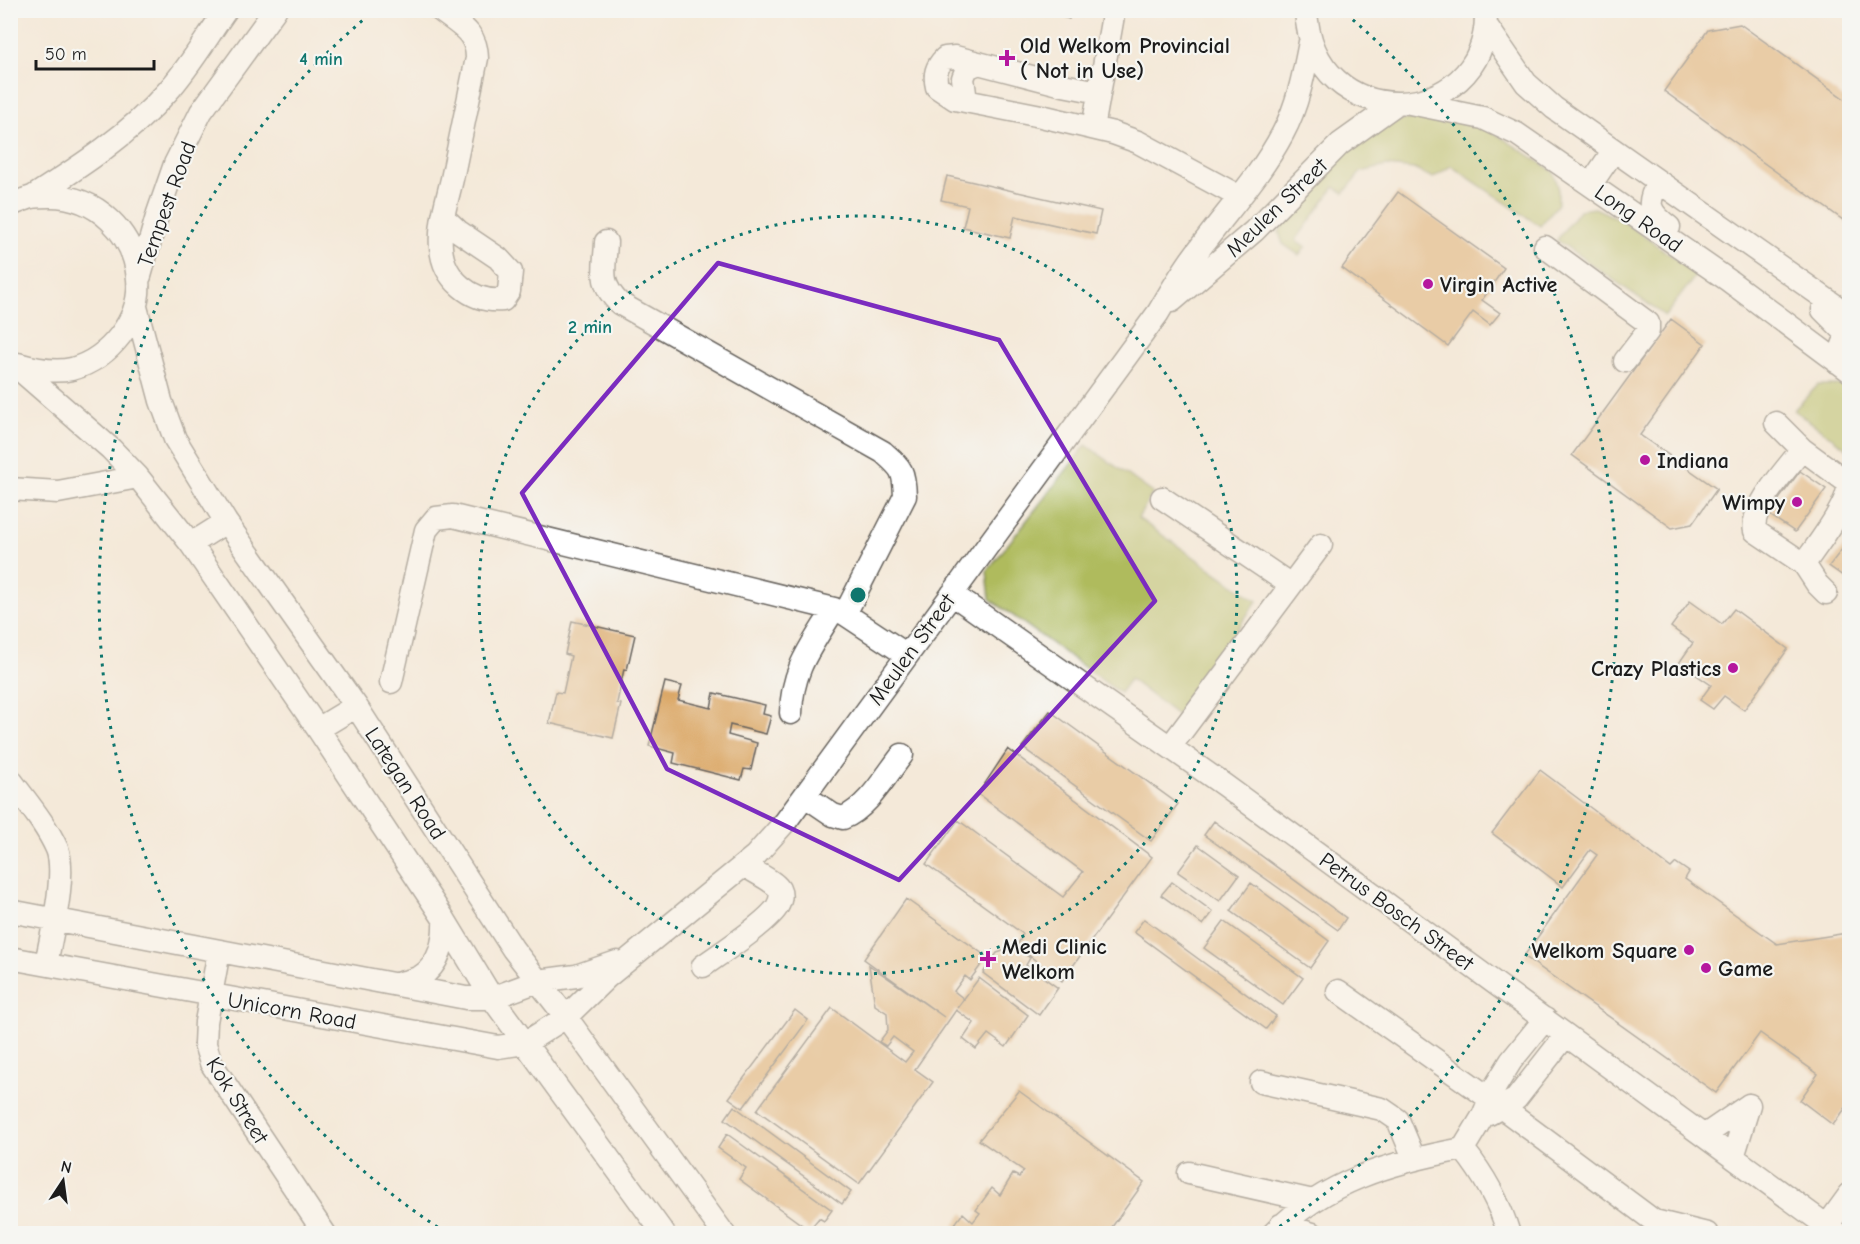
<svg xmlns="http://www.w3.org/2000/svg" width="1860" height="1244" font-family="'Comic Neue',sans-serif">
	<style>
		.green { fill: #afbb5d; stroke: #666c3c; stroke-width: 1.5 }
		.building { fill: #dba868 }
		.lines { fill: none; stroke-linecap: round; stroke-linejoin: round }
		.minor-casing { stroke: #68645e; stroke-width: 25 }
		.minor { stroke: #fff; stroke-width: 22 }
		.marked { fill: none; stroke: #7b2cbf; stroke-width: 4.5; stroke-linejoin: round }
		.ring { fill: none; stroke: #0f766e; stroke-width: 3; stroke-dasharray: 3 6 }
		.poi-dot { fill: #b5179e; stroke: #f6f6f2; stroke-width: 2 }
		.labels { text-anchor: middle; stroke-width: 4.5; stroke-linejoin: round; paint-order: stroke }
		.poi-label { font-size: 22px; font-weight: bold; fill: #1c1c1c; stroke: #f6f6f2; text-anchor: start }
		.street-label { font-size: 22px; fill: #1c1c1c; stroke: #f6f6f2 }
		.centre { fill: #0f766e; stroke: #f6f6f2; stroke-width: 3 }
		.ring-label { font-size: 18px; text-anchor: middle; font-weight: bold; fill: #0f766e; stroke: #f6f6f2; stroke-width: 4.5; stroke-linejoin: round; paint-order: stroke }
	</style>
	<rect width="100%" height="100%" fill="#f6f6f2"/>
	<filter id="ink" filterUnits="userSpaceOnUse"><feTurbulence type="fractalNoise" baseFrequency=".0167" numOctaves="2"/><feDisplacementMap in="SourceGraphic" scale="12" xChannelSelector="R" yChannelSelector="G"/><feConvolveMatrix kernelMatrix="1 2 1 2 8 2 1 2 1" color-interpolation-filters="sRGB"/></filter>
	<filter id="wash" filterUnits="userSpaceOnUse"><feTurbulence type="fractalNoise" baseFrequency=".008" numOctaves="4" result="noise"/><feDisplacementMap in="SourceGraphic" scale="24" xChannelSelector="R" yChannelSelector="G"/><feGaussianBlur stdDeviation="1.35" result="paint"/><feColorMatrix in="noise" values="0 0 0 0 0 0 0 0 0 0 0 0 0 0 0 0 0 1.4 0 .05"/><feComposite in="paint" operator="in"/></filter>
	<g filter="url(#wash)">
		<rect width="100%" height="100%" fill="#f4e9d9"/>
		<!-- green -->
		<path class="green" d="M1439,116L1481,124L1553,171L1558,186V204L1540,226L1451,166L1433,178L1414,169L1387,166L1361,172L1344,193L1334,187L1296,240L1306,247L1299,255L1283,244L1279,232C1308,190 1337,140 1388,123C1403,118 1423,118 1439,116Z
			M1595,208L1621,220L1697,274L1665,316L1557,240L1579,210Z
			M1818,385H1839L1849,388V450L1794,410Z
			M1086,445L1153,493L1138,518L1257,601L1177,715L1130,679L1120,693L990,599L987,571Z"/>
		<g id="blocks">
			<!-- building -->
			<path class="building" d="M1039,10H1071L1069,19Z
				M1740,24L1850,103V225L1664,91L1708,30Z
				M947,176L1101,211L1096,234L1015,216L1010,238L963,227L968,206L941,200Z
				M1398,192L1504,268L1482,300L1500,313L1490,325L1473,312L1448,346L1342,268Z
				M1671,319L1705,344L1640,435L1717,489L1692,524L1672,528L1572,455Z
				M1800,471L1826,489L1795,532L1768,514Z
				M1850,539V581L1829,566Z
				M1690,601L1722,624L1734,609L1788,649L1744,710L1724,696L1713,709L1700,700L1711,685L1679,663L1693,643L1671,627Z
				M572,621L635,635L627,670L624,669L617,703L621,704L613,738L549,723L556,692L563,693L571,656L565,654Z
				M665,682L682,686L678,700L711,708L714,693L765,705L763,714L771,716L766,734L730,725L728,735L757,743L751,770L744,769L741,780L673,763L675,753L649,746Z
				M1050,711L1178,804L1151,841L1022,747Z
				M1008,749L1152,857L1062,981L1017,946L1023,934L926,864L958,820L1063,897L1083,872L978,794Z
				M1540,770L1671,868L1676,863L1689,872L1685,879L1777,944L1847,933L1850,931V1102L1833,1125L1800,1100L1818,1074L1760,1033L1716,1093L1524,956L1597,855L1590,850L1563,887L1492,833Z
				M1214,821L1346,918L1338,930L1204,835Z
				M1198,845L1239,875L1220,901L1178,872Z
				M1172,882L1213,912L1203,925L1161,895Z
				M1251,883L1329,941L1310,968L1231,911Z
				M906,899L987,957L970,980L965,976L954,991L964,999L957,1008L979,978L1028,1015L1006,1047L988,1034L976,1049L963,1039L974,1023L956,1010L915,1069L933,1082L859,1184L757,1110L832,1008L905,1062L913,1052L893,1037L886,1046L879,1042L888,1030L887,1013L875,1005L869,965L944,1017L864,959Z
				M1144,919L1276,1016L1266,1029L1134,932Z
				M1224,921L1303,978L1283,1005L1204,948Z
				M1016,947L1030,958L1026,965L1058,988L1039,1015L983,973L997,953Z
				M795,1010L808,1020L743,1108L729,1098Z
				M1019,1091L1144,1182L1107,1234H965L954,1225L963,1213L973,1222L980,1213L976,1210L992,1188L1000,1195L1013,1174L1019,1177L1024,1171L979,1140Z
				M734,1106L851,1192L842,1204L725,1119Z
				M727,1134L832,1210L824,1221L819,1218L809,1230L739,1179L746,1168L718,1148Z"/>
		</g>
	</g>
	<g filter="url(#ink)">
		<use href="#blocks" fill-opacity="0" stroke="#68645e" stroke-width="1.5"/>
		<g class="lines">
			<defs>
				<path id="minor" d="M440,10C459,25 477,32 477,58C469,98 460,139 452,179C447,201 439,224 441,247C443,279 472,303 503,300L509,291L511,272L498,258L458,231L444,218
					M1306,10C1312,137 1486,129 1486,15
					M1486,25L1526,83L1554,108L1850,316
					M1099,92L1063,85L955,57L945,58C936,67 934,75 937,87L955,99L1041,116L1113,133L1138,142L1240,197
					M966,101L963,78L967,68L979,63
					M1410,103L1483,118L1517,134L1728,280L1850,371
					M1093,128L1114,10
					M1659,182C1645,204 1649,212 1669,227
					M1591,184L1614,150
					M34,196C81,166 129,135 167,92C189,68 207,37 226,10
					M10,205C18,202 25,199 32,197C38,196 45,196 50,196C97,196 134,233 138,279C142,319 109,359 72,369C53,373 35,369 18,364
					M606,242C605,269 598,282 619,303L883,452C902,469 904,470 905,496L845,614
					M1545,247L1648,323V331L1625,361
					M140,276L158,213L175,164L201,112L275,10
					M1172,301L1254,231L1340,144L1396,104
					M136,307L161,401L175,439L226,522L356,706L513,949L566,1017L724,1234
					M1823,310L1845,332V340L1837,362
					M11,362L111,449L138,477L191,544L318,729L444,919L492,998L664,1234
					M1776,423L1802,449L1847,482C1853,500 1815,548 1804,564L1755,531C1749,508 1789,467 1802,449
					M10,489L58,492L138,477
					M1162,498L1291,585
					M191,544L226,522
					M1804,564L1817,584L1826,593
					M952,594L1224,785L1838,1234
					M391,682L426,530L436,518L453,516L834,609L845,614L907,655
					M791,713C792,668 812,646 834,609
					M318,729L356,706
					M1170,747L1321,545
					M10,779C26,801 46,824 57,849C67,874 51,937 46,964
					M805,796L833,815L843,818C868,808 886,775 902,755
					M10,911L466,998H492L538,981L576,976L617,962
					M219,951L206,1022L205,1044L211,1063L325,1234
					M10,958L498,1047L525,1043L566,1017L607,977L755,856L786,821L1158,313C1171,291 1184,268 1200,248C1228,210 1261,175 1283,133C1298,105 1304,73 1310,42
					M703,966C721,953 766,924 777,907C780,902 782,895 779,889C774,881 752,871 744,865
					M397,984C404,982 413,980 420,977C440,965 445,940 444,919
					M1338,991L1489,1098L1654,1221L1707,1234
					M1261,1082L1382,1109L1398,1120L1414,1158
					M1489,1114L1516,1099L1566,1035
					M1705,1135L1749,1105
					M1463,1149C1484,1175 1499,1201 1509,1234
					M1733,1157L1749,1105
					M1189,1173L1313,1201
					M1281,1225L1313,1234
					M1273,1234C1325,1181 1392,1162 1463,1149L1483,1116L1495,1087L1511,1061L1545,1019
					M1821,1234L1850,1194"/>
			</defs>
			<!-- minor casing -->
			<use href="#minor" class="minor-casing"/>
			<!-- minor -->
			<use href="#minor" class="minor"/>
		</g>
	</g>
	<!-- marked area -->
	<path d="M0 0H1860V1244H0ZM718,263L999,340L1155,601L899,880L667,769L522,493Z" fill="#f4e9d9" fill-opacity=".55" fill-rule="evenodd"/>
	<path class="marked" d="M718,263L999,340L1155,601L899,880L667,769L522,493Z"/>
	<!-- distance rings -->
	<g class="ring">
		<circle cx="858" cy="595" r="379"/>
		<path d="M445 1232A759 759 0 0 1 370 14M1346 14A759 759 0 0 1 1271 1232"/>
	</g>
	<!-- markers -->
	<g class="poi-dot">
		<path d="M1004 49h6v6h6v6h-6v6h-6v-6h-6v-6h6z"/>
		<circle cx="1428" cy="284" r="6"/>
		<circle cx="1645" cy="460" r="6"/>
		<circle cx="1797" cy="502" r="6"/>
		<circle cx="1733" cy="668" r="6"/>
		<circle cx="1689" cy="950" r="6"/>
		<path d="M985 950h6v6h6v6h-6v6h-6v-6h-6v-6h6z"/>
		<circle cx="1706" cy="968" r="6"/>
	</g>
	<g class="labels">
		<!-- poi labels -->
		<g class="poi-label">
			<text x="1020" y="53">Old Welkom Provincial<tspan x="1020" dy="25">( Not in Use)</tspan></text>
			<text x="1440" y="292">Virgin Active</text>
			<text x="1657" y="468">Indiana</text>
			<text x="1785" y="510" text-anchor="end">Wimpy</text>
			<text x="1721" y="676" text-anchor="end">Crazy Plastics</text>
			<text x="1002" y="954">Medi Clinic<tspan x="1002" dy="25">Welkom</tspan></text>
			<text x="1677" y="958" text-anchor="end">Welkom Square</text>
			<text x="1718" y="976">Game</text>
		</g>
		<!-- street labels -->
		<g class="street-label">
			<text transform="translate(166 204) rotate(-70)" y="8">Tempest Road</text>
			<text transform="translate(1276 207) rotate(-44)" y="8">Meulen Street</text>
			<text transform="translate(1639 218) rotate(35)" y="8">Long Road</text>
			<text transform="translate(911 649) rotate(-54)" y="8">Meulen Street</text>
			<text transform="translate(406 783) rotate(57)" y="8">Lategan Road</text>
			<text transform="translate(1397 911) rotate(36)" y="8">Petrus Bosch Street</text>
			<text transform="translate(292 1010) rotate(10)" y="8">Unicorn Road</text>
			<text transform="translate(238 1100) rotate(58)" y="8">Kok Street</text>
		</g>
	</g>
	<circle cx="858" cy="595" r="9" class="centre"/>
	<g class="ring-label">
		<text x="321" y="65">4 min</text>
		<text x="590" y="333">2 min</text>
	</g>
	<!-- margin -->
	<rect width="1860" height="1244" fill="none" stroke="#f6f6f2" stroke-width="36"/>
	<!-- north arrow -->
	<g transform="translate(63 1181) rotate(13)" stroke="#f6f6f2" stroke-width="4.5" paint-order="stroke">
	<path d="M0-4.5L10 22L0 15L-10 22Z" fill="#1c1c1c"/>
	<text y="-9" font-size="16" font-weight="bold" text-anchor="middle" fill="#1c1c1c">N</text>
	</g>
	<!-- scale -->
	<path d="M36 60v9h118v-9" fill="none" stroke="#1c1c1c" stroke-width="3"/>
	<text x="45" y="60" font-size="18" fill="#1c1c1c" stroke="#f6f6f2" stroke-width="4.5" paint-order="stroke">50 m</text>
</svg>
